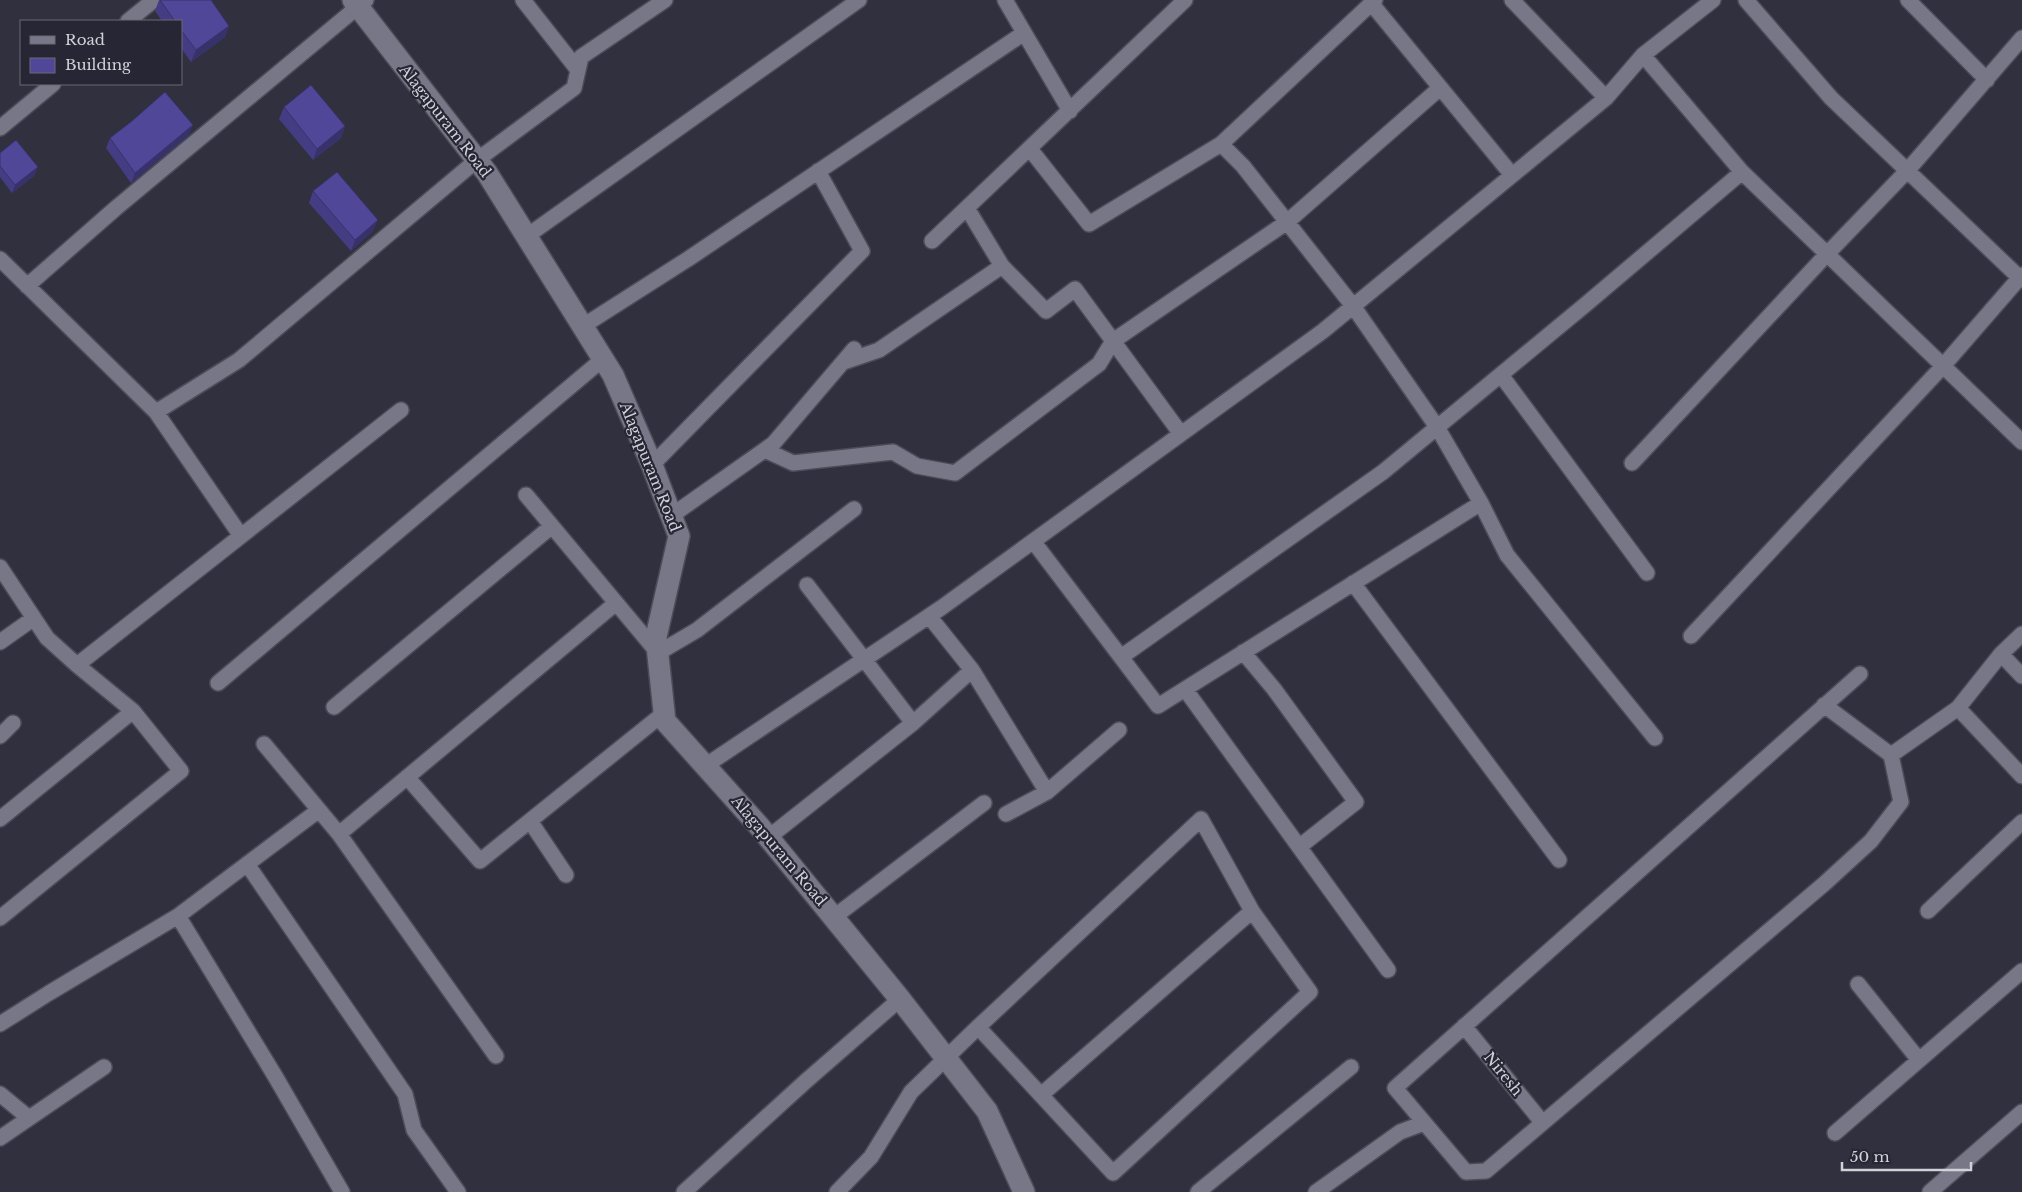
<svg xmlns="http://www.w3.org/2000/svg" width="2022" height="1192" font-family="'Libre Baskerville',serif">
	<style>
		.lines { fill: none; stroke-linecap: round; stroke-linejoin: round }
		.street-casing { stroke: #4c4c58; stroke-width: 18 }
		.secondary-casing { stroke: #4c4c58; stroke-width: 24 }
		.street { stroke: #777787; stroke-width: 15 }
		.secondary { stroke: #777787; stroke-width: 21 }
		.wall { fill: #453d84 }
		.shaded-wall { fill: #38326b }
		.building { fill: #504799; stroke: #38326b }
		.labels { text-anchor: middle; stroke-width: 4.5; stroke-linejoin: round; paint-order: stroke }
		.street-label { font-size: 15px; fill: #d1d1da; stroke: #262634 }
	</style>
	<rect width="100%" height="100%" fill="#30303e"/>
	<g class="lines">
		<defs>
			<path id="street" d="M523,0L578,70
				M1005,0L1070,111
				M1512,0L1606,98
				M1746,0L1831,98L2022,280
				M1908,0L1987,80
				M1371,3L1512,175
				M128,21L154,0
				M1643,55L1742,172L2022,442
				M0,128L53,84
				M1221,144L1243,166L1353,306L1437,427L1481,503L1507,555L1655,738
				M1030,149L1089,224L1221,144L1375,0
				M967,208L1002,266L1046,311L1075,289L1181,434
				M527,236L859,0
				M932,241L1185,0
				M0,259L156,412L239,360L477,160L574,88L581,57L665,0
				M27,286L116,208L366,0
				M583,326L688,259L1024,33
				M844,362L879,350L1002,266
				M1501,375L1647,573
				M765,450L793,463L893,452L917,466L955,473L1099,364L1113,341L1287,222L1440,88
				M1632,463L1827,254L1907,171L2022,38
				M652,465L862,251L818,171
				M526,495L658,653L697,630L854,509
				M671,516L773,444L854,349
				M241,536L401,410
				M1033,541L1158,706L1481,503
				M0,567L47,638L77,665L241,536L156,412
				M1353,583L1559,860
				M807,585L913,723
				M929,616L972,670
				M2022,634L2001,654L1958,708L2022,776
				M1691,636L1943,366L2022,275
				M0,642L34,618
				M1243,652L1274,689L1356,802L1299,847
				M2001,654L2022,676
				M1121,657L1383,472L1585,305L1742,172
				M218,683L603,359
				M1185,689L1388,970
				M1824,705L1891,755L1901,802L1871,841L1824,884L1486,1171L1466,1172L1395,1088L1860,674
				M334,707L552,526
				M0,736L13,723
				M264,744L339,834L496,1056
				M1891,755L1958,708
				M705,766L941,608L1323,331L1606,98L1643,55L1713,0
				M407,777L480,861L664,713
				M1006,814L1047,792L1119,730
				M0,819L133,711
				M530,821L566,875
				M339,834L616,603
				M769,837L913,723L972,670L1047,792
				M247,864L405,1094L414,1130L458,1192
				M1928,911L2022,822
				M178,916L275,1076L342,1192
				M834,917L984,803
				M0,918L181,771L133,711L77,665
				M1858,984L1919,1060
				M0,1024L49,993L178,916L319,810
				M1464,1026L1542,1122
				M0,1094L29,1118
				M1041,1095L1252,911
				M1835,1133L2022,971
				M0,1138L104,1067
				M684,1192L806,1081L900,999
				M837,1192L871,1157L911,1092L978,1027L1201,819L1252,911L1310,992L1113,1173L978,1027
				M1198,1192L1351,1067
				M1316,1192L1400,1132L1424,1123
				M1930,1192L2022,1112"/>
			<path id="secondary" d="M353,0L487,173L613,375L652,465L679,536L656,637L665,721L759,826L900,999L987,1111L1024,1192"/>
		</defs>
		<!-- street casing -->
		<use href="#street" class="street-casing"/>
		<!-- secondary casing -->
		<use href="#secondary" class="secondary-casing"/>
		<!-- street -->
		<use href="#street" class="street"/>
		<!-- secondary -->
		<use href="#secondary" class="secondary"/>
	</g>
	<!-- wall -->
	<path class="wall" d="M159,0L229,26L225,37L191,62L181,48V21H162L155,11Z
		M284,107L345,126L341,138L313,160L279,119Z
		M189,135L131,183L106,148L110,138Z
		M0,153L35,175L12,193L0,177Z
		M313,191L373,231L351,251L309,203Z"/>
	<!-- shaded-wall -->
	<path class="shaded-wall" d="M229,26L225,37L191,62L196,50Z
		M193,125L189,135L131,183L135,173Z
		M345,126L341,138L313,160L317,149Z
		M38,167L35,175L12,193L15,185Z
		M378,220L373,231L351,251L355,240Z"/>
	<!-- building -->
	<path class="building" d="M160,0H211L229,26L196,50L181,30V21H175Z
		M311,85L345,126L317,149L284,107Z
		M165,92L193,125L135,173L110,138L132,121Z
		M16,140L38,167L15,185L0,166V153Z
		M337,172L378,220L355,240L313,191Z"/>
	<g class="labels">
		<!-- street labels -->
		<g class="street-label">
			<text transform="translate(445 121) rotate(52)" y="5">Alagapuram Road</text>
			<text transform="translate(650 467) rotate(68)" y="5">Alagapuram Road</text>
			<text transform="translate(779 851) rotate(50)" y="5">Alagapuram Road</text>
			<text transform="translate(1503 1074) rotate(51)" y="5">Niresh</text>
		</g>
	</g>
	<!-- legend -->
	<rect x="20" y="20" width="162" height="65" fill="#262634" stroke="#6a6a76"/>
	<rect x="30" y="36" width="25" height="8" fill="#777787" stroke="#6a6a76"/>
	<text x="65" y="45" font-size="15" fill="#d1d1da">Road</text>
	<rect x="30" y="58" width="25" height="15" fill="#504799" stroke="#6a6a76"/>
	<text x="65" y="70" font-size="15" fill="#d1d1da">Building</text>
	<!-- scale -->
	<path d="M1842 1162v8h129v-8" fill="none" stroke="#d1d1da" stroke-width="2.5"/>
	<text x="1850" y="1162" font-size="15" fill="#d1d1da" stroke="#262634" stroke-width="4" paint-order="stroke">50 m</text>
</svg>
